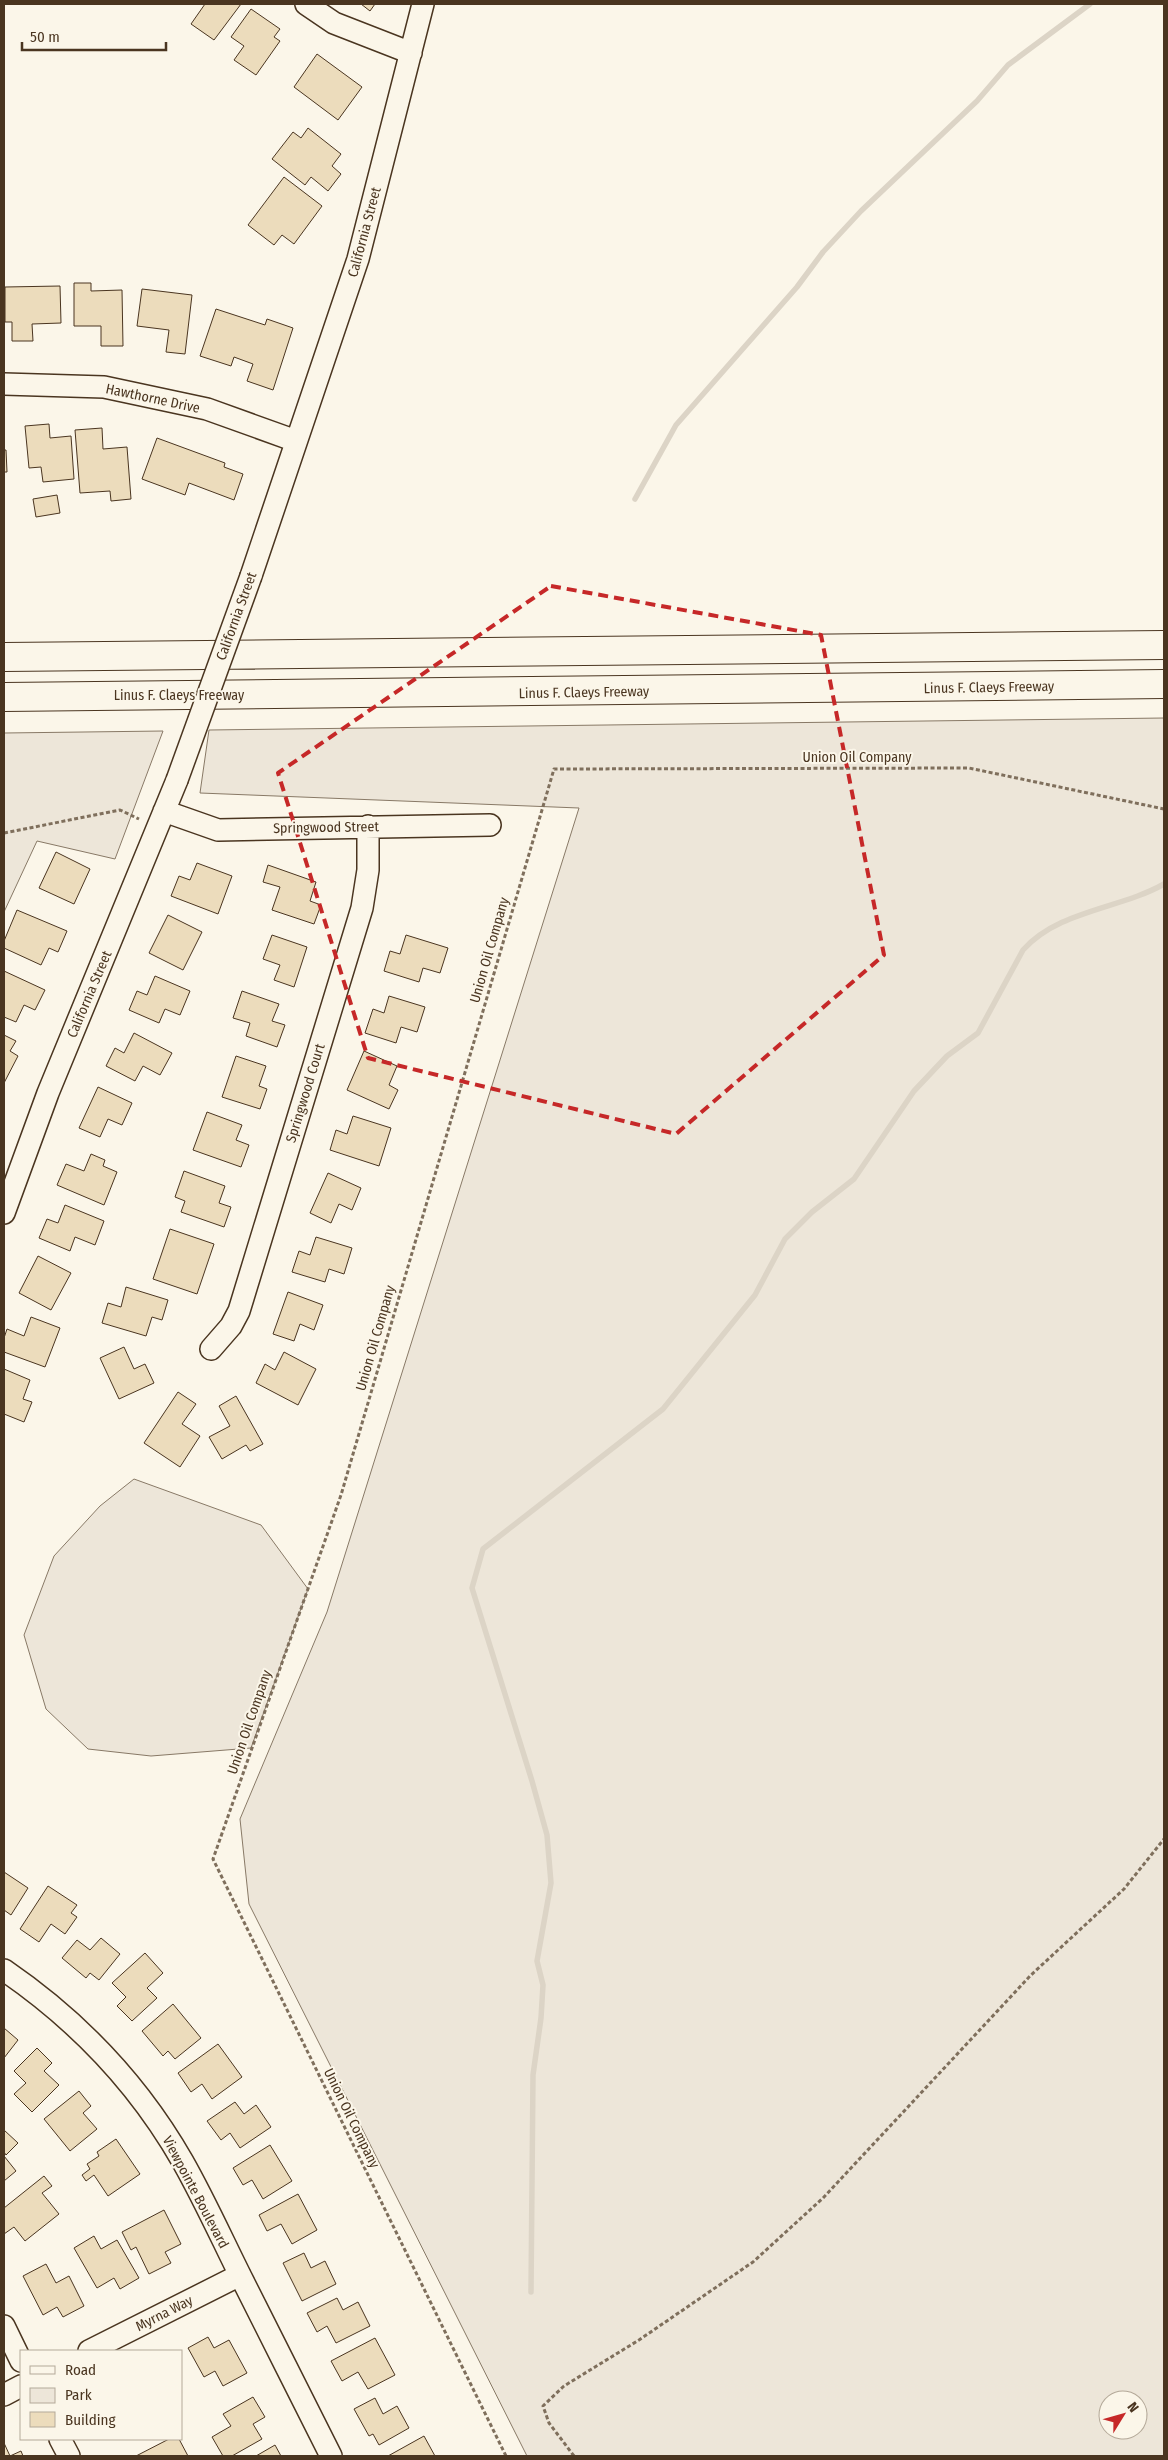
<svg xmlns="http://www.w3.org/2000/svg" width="1168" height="2460" font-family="'Fira Sans Condensed',sans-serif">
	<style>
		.green { fill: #ede6d9; stroke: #887966; fill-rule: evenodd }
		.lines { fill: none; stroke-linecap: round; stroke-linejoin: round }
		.stream { stroke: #dcd4c6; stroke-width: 5.5 }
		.building { fill: #ecdcbc; stroke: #4a3520 }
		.minor-casing { stroke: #4a3520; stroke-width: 24 }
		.highway-casing { stroke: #4a3520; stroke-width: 30 }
		.path { stroke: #7f6f5c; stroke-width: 3; stroke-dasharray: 4 2.5; stroke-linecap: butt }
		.minor { stroke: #fbf6e9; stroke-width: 21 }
		.highway { stroke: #fbf6e9; stroke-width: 28 }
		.minor-bridge-casing { stroke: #4a3520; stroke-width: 24; stroke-linecap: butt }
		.minor-bridge { stroke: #fbf6e9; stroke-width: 21 }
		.marked { fill: none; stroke: #c62828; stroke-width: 4; stroke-dasharray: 10 6; stroke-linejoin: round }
		.labels { text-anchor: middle; stroke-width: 4; stroke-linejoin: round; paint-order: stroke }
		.street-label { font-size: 14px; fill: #4a3520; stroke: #fbf6e9 }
	</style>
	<rect width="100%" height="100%" fill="#fbf6e9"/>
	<!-- green -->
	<path class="green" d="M1164,718V2456H527L249,1904L240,1819L327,1612L579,808L200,793L209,730ZM1108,2400H1138V2430H1108Z
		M163,731L115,859L37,841L4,912V733Z
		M134,1479L261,1525L308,1589L251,1748L151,1756L88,1749L46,1709L24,1635L54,1556L100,1506Z"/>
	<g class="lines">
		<!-- stream -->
		<path class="stream" d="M635,499L676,425L797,287L823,252L861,211L977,101L1008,65L1090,4
			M531,2292L533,2075L541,2018L543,1985L537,1961L551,1883L547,1835L532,1781L472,1588L483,1549L663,1409L755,1295L785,1239L812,1212L854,1179L914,1091L947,1056L978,1033L1023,950C1059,910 1120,909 1164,884"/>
	</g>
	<!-- building -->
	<path class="building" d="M205,4H241L214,40L191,24Z
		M361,4H375L370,11Z
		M251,9L280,29L274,37L280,41L256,75L234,60L244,46L231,37Z
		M317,54L362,87L338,120L294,87Z
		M308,128L341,154L332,166L341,174L328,191L311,177L305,185L272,159L293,132L301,138Z
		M284,177L322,206L294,244L282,235L274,245L248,225Z
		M74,283H91V291L122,290L123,346H101V326H74Z
		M60,286L61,323L32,324L33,341H12V322H5V287Z
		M142,289L192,295L185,354L166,352L169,330L137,326Z
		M216,309L265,325L267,319L293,328L273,390L247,381L253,364L234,357L231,366L200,356Z
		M49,424L50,438L71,436L74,479L43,482L41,467L29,468L25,426Z
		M102,428L103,449L127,447L131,499L111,501L110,491L80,493L75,430Z
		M157,438L225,463L224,467L243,474L234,500L189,483L185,495L142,479Z
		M4,450H6L7,472H4Z
		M57,495L60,513L36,517L33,499Z
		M56,852L90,869L74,904L39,888Z
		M197,863L232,876L218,914L171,896L179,876L190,880Z
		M268,865L316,882L310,901L321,905L314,924L272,910L280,887L263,882Z
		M17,910L67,931L58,952L49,948L41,965L4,948V941Z
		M168,915L202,932L183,970L149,953Z
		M272,935L307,947L294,987L274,980L280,965L263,959Z
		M406,935L448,948L440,973L423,968L419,982L384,971L390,951L400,954Z
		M4,971L45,990L35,1010L24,1005L16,1022L4,1017Z
		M155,976L190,991L180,1015L165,1009L159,1023L129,1010L137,991L147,995Z
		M242,991L279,1004L272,1021L285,1025L277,1047L246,1036L250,1023L233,1018Z
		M389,996L425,1007L417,1032L401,1027L396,1043L365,1033L373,1009L384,1013Z
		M134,1033L172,1053L160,1075L143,1066L135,1081L106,1066L115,1048L124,1053Z
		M4,1035L16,1041L10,1051L18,1056L4,1083Z
		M364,1051L397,1066L389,1085L398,1090L389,1109L347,1090Z
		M236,1056L266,1066L259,1086L267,1089L260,1109L222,1097Z
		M98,1087L132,1103L122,1125L108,1119L100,1137L79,1128Z
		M207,1112L242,1125L236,1140L249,1145L241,1167L193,1150Z
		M353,1116L391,1128L379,1166L330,1150L336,1130L347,1134Z
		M91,1154L105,1160L103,1166L117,1172L104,1205L57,1185L66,1164L84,1171Z
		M184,1171L225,1186L219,1203L231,1207L224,1227L181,1212L185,1201L175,1197Z
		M328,1173L361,1188L352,1210L339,1204L331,1223L310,1213Z
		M65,1205L104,1221L95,1245L75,1237L70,1251L39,1238L47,1219L58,1223Z
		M170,1229L214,1244L197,1294L153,1279Z
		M316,1237L352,1248L344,1274L329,1269L325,1282L292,1272L299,1251L310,1255Z
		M38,1256L71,1273L51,1310L19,1293Z
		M126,1287L168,1300L162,1320L152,1317L146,1336L102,1323L108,1303L121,1307Z
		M288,1292L323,1305L314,1330L300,1324L294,1341L273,1334Z
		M31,1317L60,1328L45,1367L4,1352V1338L7,1329L24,1336Z
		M124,1347L134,1369L145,1364L154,1383L119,1399L100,1358Z
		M284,1352L316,1369L298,1405L256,1383L265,1364L275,1370Z
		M4,1369L30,1380L23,1399L32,1402L24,1422L4,1414Z
		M178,1392L196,1404L182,1424L200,1436L180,1467L144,1443Z
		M236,1396L263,1444L250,1451L246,1445L222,1459L209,1437L230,1426L219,1406Z
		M4,1872L28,1888L11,1915L4,1910Z
		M48,1886L77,1905L71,1913L77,1917L65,1934L51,1924L39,1942L20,1929Z
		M101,1938L120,1954L99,1980L90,1973L86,1978L62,1958L77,1940L90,1950Z
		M145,1953L163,1973L147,1988L157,1998L132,2021L117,2006L126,1997L112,1983Z
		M173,2004L201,2038L175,2059L168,2051L163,2056L142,2031Z
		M4,2028L18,2040L4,2058Z
		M218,2044L242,2077L212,2099L202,2084L191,2092L178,2073Z
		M37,2048L52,2063L44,2071L59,2085L32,2112L14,2094L26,2083L14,2071Z
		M79,2091L91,2106L83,2113L97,2129L70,2151L44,2119Z
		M235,2102L244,2114L256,2105L271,2127L240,2148L230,2133L221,2140L207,2121Z
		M4,2130L18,2143L6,2155L4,2152Z
		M116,2139L140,2174L108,2196L94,2175L86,2181L82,2175L90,2169L87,2164L99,2156L97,2152Z
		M270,2145L292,2181L263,2199L252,2180L243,2185L233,2168Z
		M4,2156L16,2171L4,2181Z
		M44,2176L52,2186L42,2193L59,2214L25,2241L14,2227L4,2234V2208Z
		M298,2194L317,2230L292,2244L281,2224L267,2231L259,2215Z
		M164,2210L181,2244L165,2252L171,2263L149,2274L136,2247L131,2250L122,2232Z
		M94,2236L101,2249L117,2240L139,2278L120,2289L114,2278L97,2288L74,2248Z
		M304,2253L311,2268L325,2261L336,2284L302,2301L283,2263Z
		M46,2264L56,2283L69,2276L84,2306L63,2317L57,2307L43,2315L23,2276Z
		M337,2298L343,2310L358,2302L370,2326L336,2343L327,2326L317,2332L307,2313Z
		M208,2337L214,2348L229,2340L247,2373L223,2386L215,2371L204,2377L188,2348Z
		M375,2338L395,2375L368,2389L358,2372L342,2381L331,2361Z
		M253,2397L265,2417L253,2424L262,2439L232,2456H223L212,2437L231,2426L223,2414Z
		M375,2398L383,2414L397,2406L409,2428L379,2445L373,2434L369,2436L354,2409Z
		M424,2436L435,2456H388Z
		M169,2439H179L188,2456H136Z
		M4,2443L10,2456L21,2451L23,2456H4Z
		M275,2445L281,2456H256Z"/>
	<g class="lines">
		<defs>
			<path id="minor" d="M306,4L334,23L411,53
				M4,384L104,387L207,409L296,441
				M251,576L358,259L423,4
				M164,811L218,830L490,825
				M4,1213L48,1093L177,780
				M211,1349L231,1326L239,1311L362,908L368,870V826
				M4,1970C77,2020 139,2085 183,2162C204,2199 222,2239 241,2277C271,2337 301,2396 331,2456
				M4,2326L21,2361
				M89,2351L240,2275
				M4,2395L21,2386
				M60,2439L69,2456"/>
			<path id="highway" d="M4,657L1164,645
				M4,697L1164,684"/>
		</defs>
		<!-- minor casing -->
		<use href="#minor" class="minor-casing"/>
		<!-- highway casing -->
		<use href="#highway" class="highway-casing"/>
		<!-- path -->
		<path class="path" d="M4,833L120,810L139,819
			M506,2456L213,1859L341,1495L554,769L969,768L1164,809
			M574,2456L549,2423L543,2406L564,2386L639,2340L753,2262L823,2198L1031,1975L1124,1889L1164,1839"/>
		<!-- minor -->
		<use href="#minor" class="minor"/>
		<!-- highway -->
		<use href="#highway" class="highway"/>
		<defs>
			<path id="minor-bridge" d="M177,780L251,576"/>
		</defs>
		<!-- minor-bridge casing -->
		<use href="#minor-bridge" class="minor-bridge-casing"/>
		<!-- minor-bridge -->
		<use href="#minor-bridge" class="minor-bridge"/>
	</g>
	<!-- marked area -->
	<path class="marked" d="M551,586L821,635L884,955L676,1134L368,1058L278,773Z"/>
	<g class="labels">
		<!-- street labels -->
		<g class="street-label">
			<text transform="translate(364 232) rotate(-75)" y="5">California Street</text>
			<text transform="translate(153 398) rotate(12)" y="5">Hawthorne Drive</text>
			<text transform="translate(236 616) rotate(-70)" y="5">California Street</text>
			<text transform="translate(989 687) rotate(-1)" y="5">Linus F. Claeys Freeway</text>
			<text transform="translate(584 692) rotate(-1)" y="5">Linus F. Claeys Freeway</text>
			<text x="179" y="700">Linus F. Claeys Freeway</text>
			<text x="857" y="762">Union Oil Company</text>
			<text transform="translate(326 827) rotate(-1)" y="5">Springwood Street</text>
			<text transform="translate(489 950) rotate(-74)" y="5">Union Oil Company</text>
			<text transform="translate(89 994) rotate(-67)" y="5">California Street</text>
			<text transform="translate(305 1093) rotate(-73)" y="5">Springwood Court</text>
			<text transform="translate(375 1338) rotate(-74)" y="5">Union Oil Company</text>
			<text transform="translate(249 1722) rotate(-71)" y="5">Union Oil Company</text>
			<text transform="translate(352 2118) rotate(64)" y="5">Union Oil Company</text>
			<text transform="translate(196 2192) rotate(62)" y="5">Viewpointe Boulevard</text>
			<text transform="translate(164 2313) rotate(-27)" y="5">Myrna Way</text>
		</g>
	</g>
	<!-- border -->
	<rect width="1168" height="2460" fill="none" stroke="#4a3520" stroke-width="10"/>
	<!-- legend -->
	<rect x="20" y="2350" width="162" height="90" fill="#fbf6e9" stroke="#b4a999"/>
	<rect x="30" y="2366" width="25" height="8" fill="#fbf6e9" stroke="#b4a999"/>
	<text x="65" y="2375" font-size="15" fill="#4a3520">Road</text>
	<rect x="30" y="2388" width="25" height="15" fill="#ede6d9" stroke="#b4a999"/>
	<text x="65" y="2400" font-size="15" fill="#4a3520">Park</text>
	<rect x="30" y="2412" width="25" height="15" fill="#ecdcbc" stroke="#b4a999"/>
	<text x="65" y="2425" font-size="15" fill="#4a3520">Building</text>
	<!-- north arrow -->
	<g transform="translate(1123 2415) rotate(53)"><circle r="24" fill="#fbf6e9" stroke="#b4a999"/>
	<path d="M0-4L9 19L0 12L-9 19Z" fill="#c62828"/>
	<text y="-8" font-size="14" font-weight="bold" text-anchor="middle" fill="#4a3520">N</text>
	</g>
	<!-- scale -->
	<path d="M22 42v8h144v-8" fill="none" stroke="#4a3520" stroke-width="2.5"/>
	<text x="30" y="42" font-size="15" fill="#4a3520" stroke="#fbf6e9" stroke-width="4" paint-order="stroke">50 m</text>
</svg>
